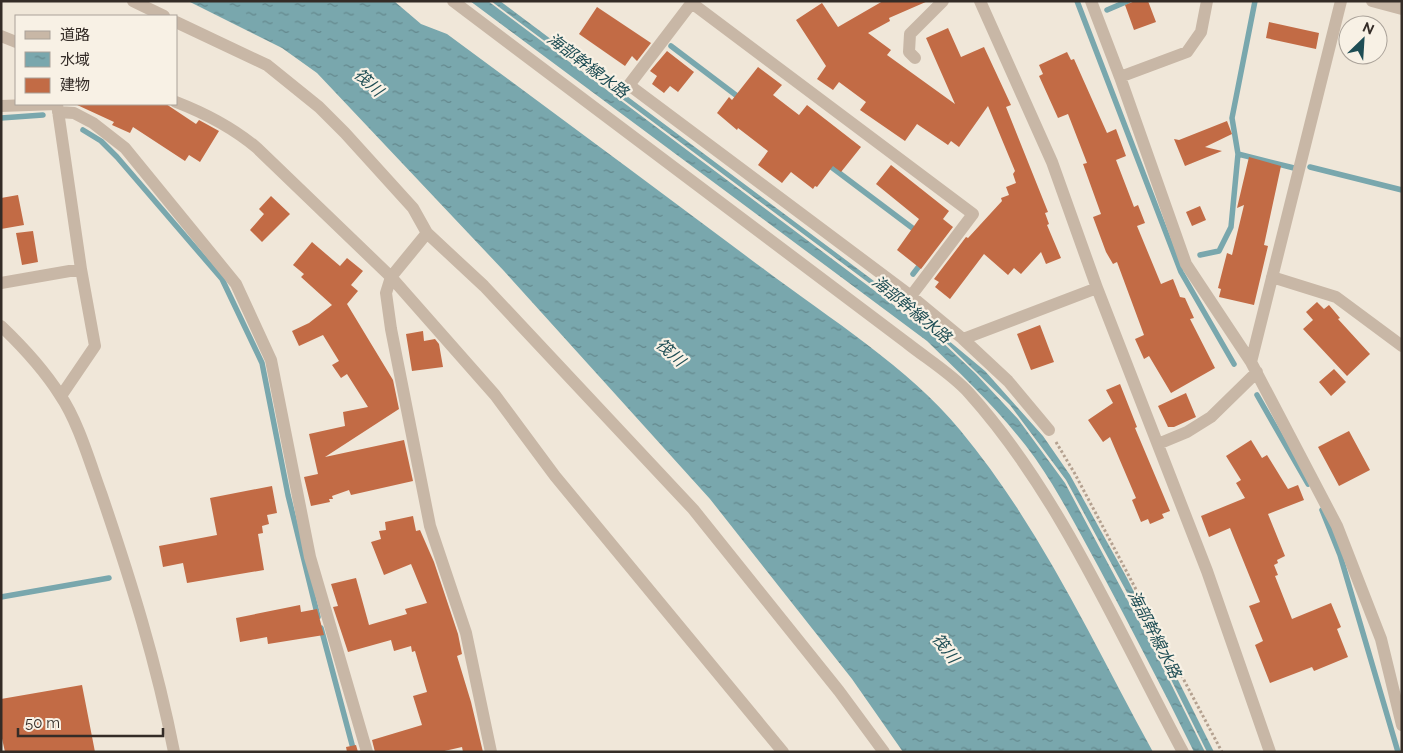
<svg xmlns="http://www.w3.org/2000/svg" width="1403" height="753" font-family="Raleway,'Noto Sans JP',sans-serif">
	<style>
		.water { fill: url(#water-ripples) }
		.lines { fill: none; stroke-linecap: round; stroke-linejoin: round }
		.stream { stroke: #79a7ad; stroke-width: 5.5 }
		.building { fill: #c26b45 }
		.path { stroke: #b4a190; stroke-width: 3; stroke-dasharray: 2.5 2.5; stroke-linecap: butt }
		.minor { stroke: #c8b7a6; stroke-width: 12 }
		.labels { text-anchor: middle; stroke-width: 4.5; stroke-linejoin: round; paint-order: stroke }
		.water-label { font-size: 16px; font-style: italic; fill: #1e4d54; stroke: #f8f1e5 }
	</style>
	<defs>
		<pattern id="water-ripples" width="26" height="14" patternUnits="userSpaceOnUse" patternTransform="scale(1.25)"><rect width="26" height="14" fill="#79a7ad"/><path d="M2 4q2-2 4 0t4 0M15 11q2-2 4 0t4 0" fill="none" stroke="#64888d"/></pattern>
	</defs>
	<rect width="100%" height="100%" fill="#f0e7d9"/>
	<!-- water -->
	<path class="water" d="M188,1H394L421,24L447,34C553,112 659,191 765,270C829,318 909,368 960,430C1040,526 1093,643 1153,752H903L852,679L710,499L504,271L317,73L282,48Z
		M470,1H488L939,339L976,374L1018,419L1065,483L1151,644L1205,752H1194C1163,689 1131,628 1098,566C1078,530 1059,492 1035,458C1004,415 965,378 927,341Z
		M491,1H500L906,305L985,371L1043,436L1070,475L1127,578L1214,752H1207L1137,611L1066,480L1010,405L936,333Z"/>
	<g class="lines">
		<!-- stream -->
		<path class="stream" d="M1077,1L1181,272L1234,364
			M1107,10L1128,1
			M671,46L741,99
			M1,118L43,115
			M83,130L101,141L117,157L222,279L262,363L288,495L318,617
			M1238,154L1294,168
			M826,163L919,233
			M1310,167L1402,190
			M1200,255L1219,251L1231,227L1238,154L1232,118L1255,1
			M913,274L923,261
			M1257,395L1308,484
			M1322,510L1340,555L1398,752
			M1,597L109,578
			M321,628L354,752"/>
	</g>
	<!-- building -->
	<path class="building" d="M883,1H928L889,18L890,21L868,33L891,50L887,55L955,104L926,38L948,28L961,57L984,47L1011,105L1006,107L1048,212L1045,213L1049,224L1047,225L1061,258L1046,264L1041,252L1021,274L1014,268L1008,275L984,254L950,299L935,287L939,282L934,279L966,237L968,238L1002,201L1001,198L1009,195L1006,187L1016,183L1013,174L1015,171L988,106L959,147L951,141L948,145L917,124L905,141L860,110L866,102L839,82L833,90L817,79L826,66L796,20L822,3L838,27Z
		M1135,1H1148L1156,22L1134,30L1125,5Z
		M597,7L651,43L637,61L632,56L625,66L579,34Z
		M1269,22L1319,33L1316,49L1266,38Z
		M667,51L694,72L678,92L670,86L664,93L652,84L657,76L650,71Z
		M1067,52L1071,60L1074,59L1107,133L1116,129L1126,156L1116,160L1134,207L1138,205L1145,223L1137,226L1161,284L1173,279L1180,297L1185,298L1194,318L1190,319L1215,368L1171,393L1149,356L1144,359L1135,339L1144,335L1117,262L1113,264L1106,252L1093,217L1101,214L1083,164L1087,163L1068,114L1058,118L1039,76L1043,74L1039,65Z
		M758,67L782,85L773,95L799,115L807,105L861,147L841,172L833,166L817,187L815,186L813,189L791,172L782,183L758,165L768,151L738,128L737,130L717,113L729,97L732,100Z
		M75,104H166L196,124L199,120L219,131L200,162L189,155L185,161L133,127L130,133L112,125L114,122Z
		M1227,121L1232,134L1205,147L1222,151L1185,166L1174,139L1179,140Z
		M1249,157L1281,166L1264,245L1268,246L1254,305L1219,297L1221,289L1218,288L1227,253L1232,255L1244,205L1237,208Z
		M891,165L949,211L943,219L953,227L921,269L897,250L919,219L876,184Z
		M18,195L24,225L1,229V198Z
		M271,196L290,214L262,242L250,230L264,214L259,209Z
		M1200,206L1206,220L1192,226L1186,212Z
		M33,231L38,262L22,265L16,233Z
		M312,242L340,266L347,258L363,271L351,285L358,291L347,304L393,380L399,409L325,457L404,440L413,481L351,495L349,490L332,496L333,499H329L330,502L311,506L304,477L318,474L309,434L345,426L343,412L368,407L347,374L341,378L332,365L339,361L323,335L299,346L292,331L309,323L332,305L301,277L304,274L293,265Z
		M1317,302L1324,309L1329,305L1340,318L1338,319L1370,354L1347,376L1303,329L1313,320L1306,312Z
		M1040,325L1054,362L1031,370L1017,334Z
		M423,331L424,341L435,339L439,344L443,367L412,371L406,334Z
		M1334,369L1346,382L1331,396L1319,382Z
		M1120,384L1137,427L1135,428L1170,511L1162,514L1164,518L1150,524L1148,519L1141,522L1132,500L1136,498L1110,437L1103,442L1088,420L1113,403L1106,390Z
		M1186,393L1196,417L1174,427H1168L1158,406Z
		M1349,431L1370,470L1339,486L1318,447Z
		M1251,440L1262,458L1267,455L1288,489L1298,485L1304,500L1268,514L1285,556L1277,560L1278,563L1274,565L1278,575L1275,576L1292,619L1331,603L1341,627L1337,629L1348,657L1314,671L1312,667L1270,683L1255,645L1263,641L1249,606L1260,602L1230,528L1209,537L1201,516L1245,498L1236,483L1241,480L1226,456Z
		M272,486L277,513L267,515L269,524L262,526L263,533L258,534L264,570L187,583L183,563L163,567L159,546L217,535L210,498Z
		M413,516L416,531L420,530L434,562L458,634L462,654L457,656L471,702L483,752H463L462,747L440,752H375L372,740L422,725L413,696L427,692L415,651L412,652L411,646L394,651L391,640L348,652L333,607L338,606L331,584L356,578L369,625L407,614L405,609L427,603L411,564L384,575L371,542L381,539L379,531L386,530L385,522Z
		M300,605L301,612L317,609L324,635L268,644L267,637L240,642L236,618Z
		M82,685L95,752H5L1,734V699Z
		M356,745L358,752H347L346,747Z"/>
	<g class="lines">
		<!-- path -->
		<path class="path" d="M1056,442L1075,474L1222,752"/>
		<!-- minor -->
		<path class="minor" d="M133,1L164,16
			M453,1L907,343C927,359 952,374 969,393C1060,494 1119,633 1183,752
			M693,1L629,85L911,296L963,339L1008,381L1049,430
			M980,1L1052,162L1097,288L1207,571L1270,752
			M1091,1L1120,77L1186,264L1251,362L1337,526L1381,639L1402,725
			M1372,1L1402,9
			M693,4L973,214L911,296
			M176,22L267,65L319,107L345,133L413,208L427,233L484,286L693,509L839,691L884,752
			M1,36L16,42
			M915,58L909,52L910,34L943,1
			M1120,77L1187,52L1201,32L1207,1
			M176,102C207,114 232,127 257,148L391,277L495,395L555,476L783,752
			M57,104L81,269L95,346L61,396
			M1,106L57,104
			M58,112L74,113L93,123L125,148L236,284L271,360L310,557L367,752
			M427,233L391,277L386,293L391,329L430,526L466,633L491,752
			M1272,277L1336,297L1402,346
			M1,283L81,269
			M1,326C23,347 44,370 60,395C78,421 90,463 101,493C130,578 157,664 174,752
			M963,339L1097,288
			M1251,362L1341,1
			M1158,444L1187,432L1211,417L1257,372"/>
	</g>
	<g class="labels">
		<!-- water labels -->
		<g class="water-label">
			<text transform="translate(588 65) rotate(37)" y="6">海部幹線水路</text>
			<text transform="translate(369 82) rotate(42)" y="6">筏川</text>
			<text transform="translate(912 309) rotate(39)" y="6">海部幹線水路</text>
			<text transform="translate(671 352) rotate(42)" y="6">筏川</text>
			<text transform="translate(1155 634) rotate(63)" y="6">海部幹線水路</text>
			<text transform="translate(946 648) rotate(53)" y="6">筏川</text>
		</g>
	</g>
	<!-- border -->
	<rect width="1403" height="753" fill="none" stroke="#342c27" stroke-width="5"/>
	<!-- legend -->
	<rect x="15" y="15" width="162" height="90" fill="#f8f1e5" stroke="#aaa299"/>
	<rect x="25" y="31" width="25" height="8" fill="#c8b7a6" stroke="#aaa299"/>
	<text x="60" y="40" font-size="15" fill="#342c27">道路</text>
	<rect x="25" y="52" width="25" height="15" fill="url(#water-ripples)" stroke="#aaa299"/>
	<text x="60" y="65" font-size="15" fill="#342c27">水域</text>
	<rect x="25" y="78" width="25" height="15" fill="#c26b45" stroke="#aaa299"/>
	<text x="60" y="90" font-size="15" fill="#342c27">建物</text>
	<!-- north arrow -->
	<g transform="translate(1363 40) rotate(25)"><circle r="24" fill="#f8f1e5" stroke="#aaa299"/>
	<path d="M0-4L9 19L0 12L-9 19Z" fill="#1e4d54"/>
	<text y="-8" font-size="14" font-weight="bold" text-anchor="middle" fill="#342c27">N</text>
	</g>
	<!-- scale -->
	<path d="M18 728v8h145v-8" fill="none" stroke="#342c27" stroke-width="2.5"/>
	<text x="25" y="728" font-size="15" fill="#342c27" stroke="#f8f1e5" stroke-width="4" paint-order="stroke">50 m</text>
</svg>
